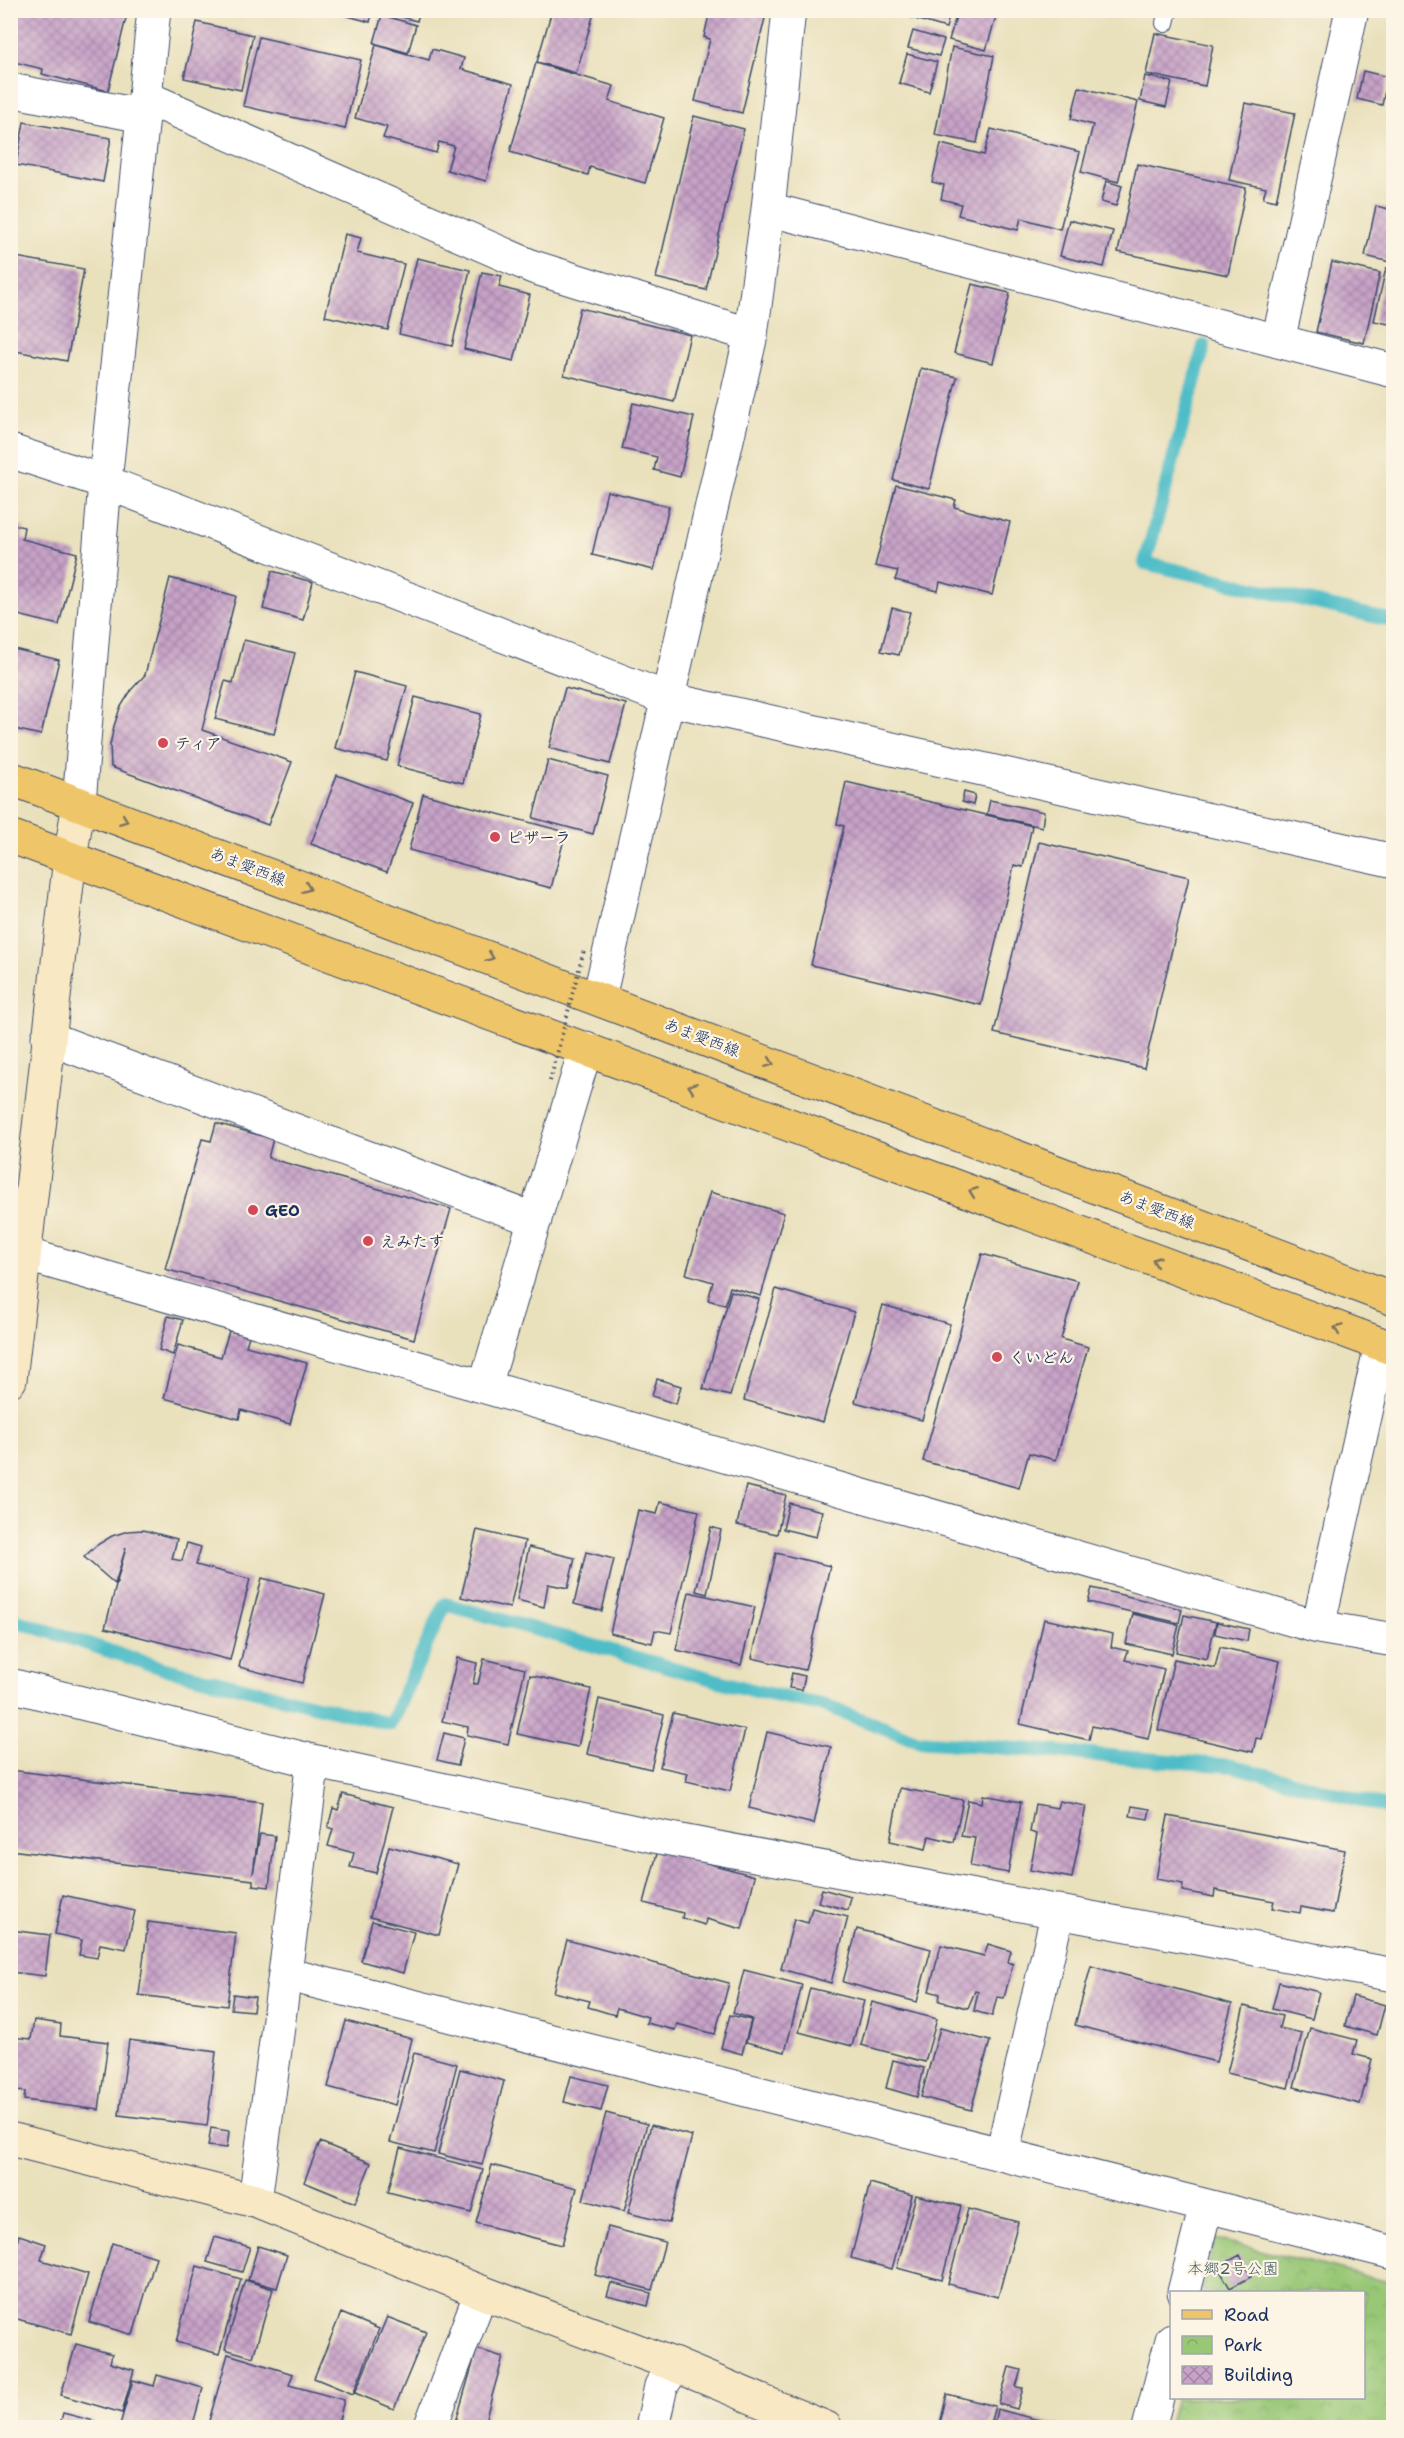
<svg xmlns="http://www.w3.org/2000/svg" width="1404" height="2438" font-family="'Shantell Sans','Klee One',sans-serif">
	<style>
		.park { fill: url(#park-crowns); stroke: #5a7b6a; stroke-width: 1.5 }
		.lines { fill: none; stroke-linecap: round; stroke-linejoin: round }
		.stream { stroke: #50bdc7; stroke-width: 14 }
		.building { fill: url(#building-cross-hatch) }
		.lane-casing { stroke: #3a4a6c; stroke-width: 20 }
		.street-casing { stroke: #3a4a6c; stroke-width: 35 }
		.secondary-casing { stroke: #3a4a6c; stroke-width: 35 }
		.primary-casing { stroke: #3a4a6c; stroke-width: 35 }
		.lane { stroke: #fff; stroke-width: 18 }
		.street { stroke: #fff; stroke-width: 33 }
		.secondary { stroke: #f8e8c3; stroke-width: 33 }
		.primary { stroke: #eec569; stroke-width: 33 }
		.path-bridge { stroke: #3a4a6c; stroke-width: 4; stroke-dasharray: 1.5 4.5; stroke-linecap: butt }
		.oneway { stroke: #7a7263 }
		.poi-dot { fill: #d1495b; stroke: #fcf5e5; stroke-width: 2 }
		.labels { text-anchor: middle; stroke-width: 4.5; stroke-linejoin: round; paint-order: stroke }
		.poi-label { font-size: 16px; font-weight: bold; fill: #1b2f5e; stroke: #fcf5e5; text-anchor: start }
		.street-label { font-size: 16px; fill: #1b2f5e; stroke: #fcf5e5 }
		.park-label { font-size: 16px; fill: #405d65; stroke: #fcf5e5 }
	</style>
	<defs>
		<pattern id="park-crowns" width="20" height="18" patternUnits="userSpaceOnUse" patternTransform="scale(1.5)"><rect width="20" height="18" fill="#98c776"/><path d="M2 6a3 3 0 1 1 6 0M12 15a3 3 0 1 1 6 0" fill="none" stroke="#82ab68"/></pattern>
		<pattern id="building-cross-hatch" width="8" height="8" patternUnits="userSpaceOnUse" patternTransform="scale(1.5)"><rect width="8" height="8" fill="#c8a3c8"/><path d="M0 0l8 8M0 8l8-8" fill="none" stroke="#a285a6"/></pattern>
	</defs>
	<rect width="100%" height="100%" fill="#fcf5e5"/>
	<filter id="ink" filterUnits="userSpaceOnUse"><feTurbulence type="fractalNoise" baseFrequency=".0167" numOctaves="2"/><feDisplacementMap in="SourceGraphic" scale="12" xChannelSelector="R" yChannelSelector="G"/><feConvolveMatrix kernelMatrix="1 2 1 2 8 2 1 2 1" color-interpolation-filters="sRGB"/></filter>
	<filter id="wash" filterUnits="userSpaceOnUse"><feTurbulence type="fractalNoise" baseFrequency=".008" numOctaves="4" result="noise"/><feDisplacementMap in="SourceGraphic" scale="24" xChannelSelector="R" yChannelSelector="G"/><feGaussianBlur stdDeviation="1.35" result="paint"/><feColorMatrix in="noise" values="0 0 0 0 0 0 0 0 0 0 0 0 0 0 0 0 0 1.4 0 .05"/><feComposite in="paint" operator="in"/></filter>
	<g filter="url(#wash)">
		<rect width="100%" height="100%" fill="#e9e0bc"/>
		<!-- park -->
		<path class="park" d="M1215,2239L1393,2283V2427L1168,2428L1176,2398H1364V2292H1202Z"/>
		<g class="lines">
			<!-- stream -->
			<path class="stream" d="M1204,346L1145,563L1394,621
				M14,1620L162,1668L390,1724L445,1604L755,1691L826,1706L919,1741L1233,1766L1394,1809"/>
		</g>
		<g id="blocks">
			<!-- building -->
			<path class="building" d="M11,10H128L108,91L42,74L43,69L10,61Z
				M326,10H373L370,22Z
				M382,10H420L417,21L382,12Z
				M552,10H595L576,73L537,62Z
				M710,10H767L742,113L695,101L710,39L704,37Z
				M885,10H951L946,28Z
				M958,10H998L986,50L949,40Z
				M382,15L416,25L408,53L374,43Z
				M197,22L253,35L241,90L184,78Z
				M913,31L944,40L939,56L908,48Z
				M1155,33L1213,45L1205,86L1146,74Z
				M259,37L361,60L345,129L243,106Z
				M376,45L429,60L432,49L464,58L461,69L513,84L486,181L447,170L454,146L439,142L436,153L383,138L387,127L355,118Z
				M952,47L994,56L977,143L935,135Z
				M907,54L937,62L929,92L899,83Z
				M536,63L614,86L609,101L664,118L645,183L590,167L588,175L510,152Z
				M1363,71L1388,77L1382,105L1357,99Z
				M1145,76L1172,82L1166,107L1140,101Z
				M1079,87L1138,102L1118,182L1081,172L1093,125L1071,119Z
				M1245,103L1295,113L1276,201L1263,198L1266,188L1229,180Z
				M694,116L744,129L706,290L656,278Z
				M24,122L111,138L103,182L16,165Z
				M991,129L1080,152L1060,229L1021,218L1018,230L958,215L961,204L941,199L944,185L932,182L941,144L984,155Z
				M1137,164L1246,188L1228,275L1118,252Z
				M1106,181L1122,186L1116,206L1101,202Z
				M1376,206L1394,210V263L1365,256Z
				M1069,220L1113,231L1104,267L1060,256Z
				M345,234L361,238L357,253L404,264L388,330L325,316Z
				M10,256L84,269L67,361L10,350Z
				M417,258L470,270L452,346L399,334Z
				M1332,262L1380,273L1364,343L1316,332Z
				M1386,268L1394,269V325L1374,321Z
				M482,272L502,276L499,287L530,295L514,361L464,349Z
				M972,284L1010,293L993,363L954,353Z
				M580,308L690,335L674,402L564,375Z
				M921,368L957,377L929,489L893,480Z
				M633,403L694,417L680,477L654,470L657,457L622,449Z
				M896,485L956,500L954,507L1010,522L992,595L940,582L938,591L895,580L898,571L875,566Z
				M607,491L669,506L654,570L592,555Z
				M10,524L24,527L22,539L77,553L59,625L10,613Z
				M272,571L313,582L303,620L263,609Z
				M170,578L236,596L202,730L292,762L268,825L111,767L110,745L114,726L120,708L132,689L145,675Z
				M892,608L910,612L899,655L881,651Z
				M244,640L295,653L274,734L215,719L225,681L233,683Z
				M10,648L59,660L41,735L10,728Z
				M355,672L407,686L387,761L335,748Z
				M565,688L626,704L610,764L549,748Z
				M415,697L481,714L463,783L397,766Z
				M548,760L608,776L593,834L533,818Z
				M337,775L413,803L387,872L311,844Z
				M846,782L1032,826L1023,867L1014,865L981,1005L811,965L844,826L837,824Z
				M964,792L975,795L973,805L962,802Z
				M423,794L566,832L551,888L409,850Z
				M990,800L1044,812L1042,827L987,814Z
				M1039,842L1189,877L1144,1068L994,1033Z
				M216,1123L273,1139L268,1158L451,1209L414,1339L165,1269L202,1139L211,1141Z
				M710,1192L784,1213L761,1296L730,1287L725,1305L708,1300L713,1282L686,1274Z
				M982,1254L1078,1281L1061,1339L1088,1347L1056,1460L1029,1453L1019,1488L923,1461Z
				M776,1289L854,1312L823,1422L744,1400Z
				M731,1291L759,1299L730,1396L703,1389Z
				M883,1305L950,1324L922,1420L855,1402Z
				M168,1316L183,1320L173,1355L159,1350Z
				M229,1331L249,1336L246,1346L307,1363L290,1424L241,1410L239,1419L164,1398L178,1345L221,1357Z
				M657,1379L681,1386L676,1404L652,1396Z
				M746,1486L786,1495L777,1534L737,1525Z
				M660,1502L699,1511L671,1633L655,1630L652,1643L610,1633L638,1510L657,1514Z
				M789,1503L822,1511L816,1537L783,1529Z
				M711,1527L721,1530L707,1594L696,1591Z
				M143,1530L177,1539L172,1559L182,1561L187,1543L201,1547L196,1565L250,1579L230,1660L105,1628L126,1547L115,1584L84,1557L97,1545L112,1536L128,1531Z
				M477,1530L525,1541L510,1608L461,1597Z
				M529,1547L575,1558L568,1588L548,1584L544,1607L517,1600Z
				M586,1552L614,1559L602,1611L574,1604Z
				M776,1553L830,1566L805,1670L752,1658Z
				M262,1578L325,1594L302,1683L239,1667Z
				M1092,1588L1182,1609L1179,1623L1088,1602Z
				M689,1592L755,1607L741,1665L676,1650Z
				M1133,1614L1179,1625L1172,1654L1126,1644Z
				M1184,1615L1216,1622L1207,1659L1176,1652Z
				M1044,1619L1113,1634L1111,1647L1128,1651L1125,1660L1164,1669L1148,1739L1092,1726L1089,1740L1020,1724Z
				M1217,1622L1249,1629L1247,1641L1215,1634Z
				M1220,1647L1280,1661L1262,1739L1256,1738L1253,1752L1158,1730L1174,1659L1215,1668Z
				M457,1658L477,1663L473,1684H478L484,1659L525,1669L508,1744L467,1735L468,1727L442,1721Z
				M792,1673L805,1676L802,1690L789,1688Z
				M530,1675L591,1689L578,1747L517,1734Z
				M599,1699L664,1715L651,1769L587,1754Z
				M673,1713L745,1730L730,1791L686,1781L688,1773L660,1767Z
				M767,1732L831,1747L814,1824L749,1808Z
				M444,1733L464,1738L458,1765L437,1760Z
				M10,1770L262,1802L253,1874L260,1834L275,1836L269,1887L253,1885V1880L10,1850Z
				M900,1788L963,1800L954,1842L929,1836L926,1849L890,1841Z
				M343,1794L393,1807L376,1873L350,1867L354,1853L328,1846L333,1829L328,1827L333,1808L338,1810Z
				M983,1795L1021,1802L1008,1873L970,1866L975,1838L961,1836L968,1800L982,1803Z
				M1059,1801L1086,1806L1072,1878L1030,1870L1037,1834L1030,1832L1035,1804L1057,1808Z
				M1132,1806L1150,1809L1148,1819L1130,1816Z
				M1168,1816L1345,1850L1333,1913L1301,1907L1300,1913L1272,1908L1274,1901L1215,1890L1214,1897L1182,1891L1183,1884L1156,1879Z
				M389,1846L458,1864L439,1935L370,1917Z
				M658,1850L755,1876L742,1929L706,1919L705,1925L682,1918L683,1913L644,1903Z
				M822,1889L851,1897L848,1910L818,1902Z
				M63,1895L135,1911L126,1949L100,1944L97,1958L79,1955L82,1940L55,1934Z
				M812,1908L848,1917L831,1983L781,1969L794,1919L808,1923Z
				M372,1921L414,1932L403,1973L361,1961Z
				M148,1922L236,1933L227,2006L139,1995Z
				M857,1929L931,1949L917,2002L843,1982Z
				M10,1930L50,1935L45,1976L10,1972Z
				M567,1940L729,1983L715,2034L677,2024L675,2030L646,2023L648,2017L617,2008L615,2015L588,2007L590,2001L553,1992Z
				M988,1944L1011,1951L1008,1962L1013,1964L1004,1998L997,1997L992,2016L974,2011L978,1992L975,1991L968,2008L939,2001L940,1994L929,1991L941,1945L984,1956Z
				M1091,1966L1232,2004L1216,2062L1075,2025Z
				M744,1970L802,1985L785,2052L746,2042L752,2019L733,2013Z
				M1279,1982L1319,1992L1312,2019L1272,2009Z
				M810,1988L864,2001L852,2046L799,2032Z
				M233,1994L255,1997L253,2011L231,2009Z
				M1353,1996L1385,2005L1377,2035L1345,2026Z
				M872,2002L937,2019L925,2062L861,2045Z
				M1244,2006L1282,2016L1279,2028L1302,2033L1288,2088L1227,2073Z
				M730,2015L751,2020L742,2054L721,2048Z
				M34,2020L61,2024L60,2036L108,2042L99,2110L24,2100L25,2092L10,2090V2037L31,2039Z
				M346,2021L412,2039L395,2105L328,2087Z
				M940,2028L990,2041L971,2110L921,2097Z
				M1310,2028L1357,2040L1353,2054L1372,2059L1360,2104L1294,2087Z
				M129,2040L216,2052L207,2126L119,2115Z
				M414,2053L457,2064L434,2153L390,2142Z
				M893,2060L924,2068L917,2097L886,2088Z
				M460,2069L504,2081L482,2165L438,2154Z
				M571,2076L608,2085L601,2111L564,2102Z
				M606,2113L647,2124L624,2211L583,2200Z
				M651,2125L692,2136L669,2223L628,2213Z
				M211,2128L229,2131L227,2148L208,2146Z
				M320,2142L371,2163L355,2203L304,2182Z
				M400,2148L483,2170L471,2213L388,2192Z
				M492,2165L577,2188L562,2245L476,2223Z
				M870,2183L912,2195L892,2269L851,2258Z
				M916,2195L961,2206L942,2280L897,2268Z
				M968,2209L1018,2222L998,2297L948,2284Z
				M608,2227L665,2242L652,2290L595,2275Z
				M19,2235L46,2244L41,2260L88,2274L71,2334L10,2317V2252L14,2253Z
				M215,2237L250,2247L242,2272L207,2262Z
				M112,2243L156,2257L133,2335L89,2322Z
				M258,2246L287,2255L277,2288L248,2280Z
				M1240,2255L1251,2277L1230,2288L1218,2267Z
				M197,2266L241,2279L219,2354L176,2342Z
				M245,2280L273,2289L253,2357L225,2349Z
				M611,2283L651,2293L648,2306L607,2296Z
				M341,2313L379,2329L353,2394L314,2378Z
				M387,2317L426,2332L394,2409L355,2393Z
				M76,2344L112,2354L110,2363L134,2370L122,2413L61,2395Z
				M477,2349L503,2357L483,2428H454Z
				M228,2354L293,2374L289,2385L344,2400L337,2428H207Z
				M1009,2367L1021,2370L1016,2387L1023,2388L1017,2409L999,2404Z
				M157,2375L203,2388L192,2428H119L133,2380L154,2386Z
				M947,2394L995,2406L989,2428H939Z
				M997,2409L1065,2427V2428H993Z
				M63,2413L94,2421L92,2428H59Z"/>
		</g>
	</g>
	<g filter="url(#ink)">
		<use href="#blocks" fill-opacity="0" stroke="#3a4a6c" stroke-width="1.5"/>
		<g class="lines">
			<defs>
				<path id="lane" d="M1165,23L1168,10"/>
				<path id="street" d="M10,90L143,116
					M145,97L533,267L751,335
					M768,209L1394,371
					M1278,341L1352,10
					M10,451L105,482L668,699L1394,861
					M79,803L105,482L154,10
					M599,998L751,335L768,209L789,10
					M48,1038L535,1220
					M10,1250L1318,1627L1394,1640
					M485,1386L586,1048
					M1318,1627L1381,1345
					M10,1685L313,1761L649,1835L1394,1975
					M285,1974L1394,2253
					M1002,2154L1058,1911
					M255,2201L313,1761
					M1184,2292L1206,2206
					M430,2428L481,2292
					M652,2428L661,2386L675,2365
					M1149,2428L1172,2340"/>
				<path id="secondary" d="M10,1380L70,858L79,803
					M10,2139L255,2201L481,2292L675,2365L826,2428"/>
				<path id="primary" d="M10,778L1394,1299
					M10,836L1394,1349"/>
			</defs>
			<!-- lane casing -->
			<use href="#lane" class="lane-casing"/>
			<!-- street casing -->
			<use href="#street" class="street-casing"/>
			<!-- secondary casing -->
			<use href="#secondary" class="secondary-casing"/>
			<!-- primary casing -->
			<use href="#primary" class="primary-casing"/>
			<!-- lane -->
			<use href="#lane" class="lane"/>
			<!-- street -->
			<use href="#street" class="street"/>
			<!-- secondary -->
			<use href="#secondary" class="secondary"/>
			<!-- primary -->
			<use href="#primary" class="primary"/>
			<!-- path-bridge -->
			<path class="path-bridge" d="M550,1081L584,950"/>
		</g>
		<!-- one-way arrows -->
		<defs><path id="oneway-chevron" d="M-2-3.5L2.5 0L-2 3.5" fill="none" stroke-width="1.6" stroke-linecap="round" stroke-linejoin="round" transform="scale(1.5)"/></defs>
		<g class="oneway">
			<use href="#oneway-chevron" transform="translate(124 820) rotate(21)"/>
			<use href="#oneway-chevron" transform="translate(307 888) rotate(21)"/>
			<use href="#oneway-chevron" transform="translate(490 957) rotate(21)"/>
			<use href="#oneway-chevron" transform="translate(770 1063) rotate(21)"/>
			<use href="#oneway-chevron" transform="translate(692 1087) rotate(-159)"/>
			<use href="#oneway-chevron" transform="translate(973 1192) rotate(-159)"/>
			<use href="#oneway-chevron" transform="translate(1156 1261) rotate(-159)"/>
			<use href="#oneway-chevron" transform="translate(1338 1329) rotate(-159)"/>
		</g>
	</g>
	<!-- markers -->
	<g class="poi-dot">
		<circle cx="163" cy="743" r="6"/>
		<circle cx="495" cy="837" r="6"/>
		<circle cx="253" cy="1210" r="6"/>
		<circle cx="368" cy="1241" r="6"/>
		<circle cx="997" cy="1357" r="6"/>
	</g>
	<g class="labels">
		<!-- poi labels -->
		<g class="poi-label">
			<text x="175" y="749">ティア</text>
			<text x="507" y="843">ピザーラ</text>
			<text x="265" y="1216">GEO</text>
			<text x="380" y="1247">えみたす</text>
			<text x="1009" y="1363">くいどん</text>
		</g>
		<!-- street labels -->
		<g class="street-label">
			<text transform="translate(248 866) rotate(21)" y="6">あま愛西線</text>
			<text transform="translate(702 1037) rotate(21)" y="6">あま愛西線</text>
			<text transform="translate(1157 1209) rotate(21)" y="6">あま愛西線</text>
		</g>
		<!-- park labels -->
		<g class="park-label">
			<text x="1233" y="2274">本郷2号公園</text>
		</g>
	</g>
	<!-- margin -->
	<rect width="1404" height="2438" fill="none" stroke="#fcf5e5" stroke-width="36"/>
	<!-- legend -->
	<rect x="1170" y="2291" width="195" height="108" fill="#fcf5e5" stroke="#a2a6af" stroke-width="1.5"/>
	<rect x="1182" y="2310" width="30" height="9" fill="#eec569" stroke="#a2a6af" stroke-width="1.5"/>
	<text x="1224" y="2321" font-size="18" fill="#1b2f5e">Road</text>
	<rect x="1182" y="2336" width="30" height="18" fill="url(#park-crowns)" stroke="#a2a6af" stroke-width="1.5"/>
	<text x="1224" y="2351" font-size="18" fill="#1b2f5e">Park</text>
	<rect x="1182" y="2366" width="30" height="18" fill="url(#building-cross-hatch)" stroke="#a2a6af" stroke-width="1.5"/>
	<text x="1224" y="2381" font-size="18" fill="#1b2f5e">Building</text>
</svg>
